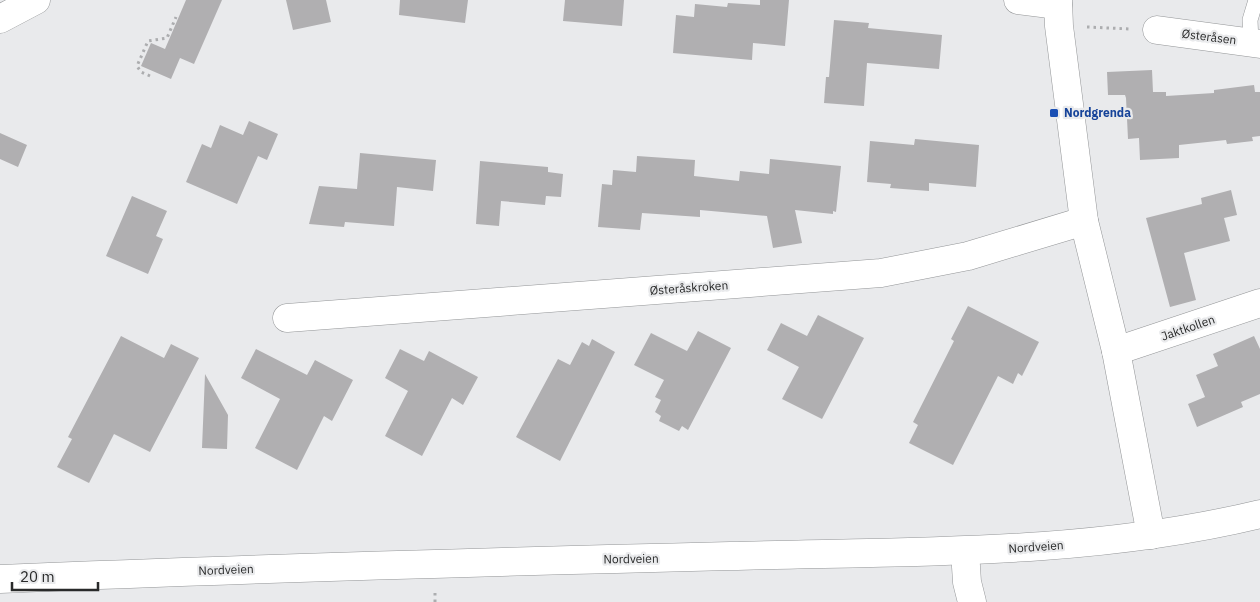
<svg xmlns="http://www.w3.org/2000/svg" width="1260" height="602" font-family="'IBM Plex Sans',sans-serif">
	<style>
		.building { fill: #b0afb1 }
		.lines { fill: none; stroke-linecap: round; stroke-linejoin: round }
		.service-casing { stroke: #939597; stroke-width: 16 }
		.minor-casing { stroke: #939597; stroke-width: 29 }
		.tertiary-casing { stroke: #939597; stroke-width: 29 }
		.secondary-casing { stroke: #939597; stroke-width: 29 }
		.path { stroke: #acadaf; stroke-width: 3; stroke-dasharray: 2.5 4; stroke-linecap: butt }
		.service { stroke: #fff; stroke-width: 15 }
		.minor { stroke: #fff; stroke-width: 28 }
		.tertiary { stroke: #fff; stroke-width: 28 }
		.secondary { stroke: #fff; stroke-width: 28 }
		.transit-dot { fill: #1a4fb4; stroke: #e9eaec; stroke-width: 2 }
		.labels { text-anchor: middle; stroke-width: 4.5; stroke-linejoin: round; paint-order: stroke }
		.street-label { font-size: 12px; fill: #292a2a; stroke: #e9eaec }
		.transit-label { font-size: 12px; font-weight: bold; fill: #164399; stroke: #e9eaec; text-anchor: start }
	</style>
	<rect width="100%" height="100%" fill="#e9eaec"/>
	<!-- building -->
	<path class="building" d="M186,0H222L194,64L180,58L171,79L141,66L151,43L165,49Z
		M286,0H326L331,22L293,30Z
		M400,0H468L465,23L399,15Z
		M565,0H624L622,26L563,21Z
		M760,0H789L785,46L753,43L752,60L673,53L676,15L694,17L695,4L727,7L728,3L760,5Z
		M834,20L869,23L868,28L942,35L939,69L867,63L864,106L824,103L826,77H829Z
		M1152,70L1153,92H1166V96L1214,93V90L1254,85L1255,92H1260V136L1252,137L1253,141L1227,144L1226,140L1179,145V158L1140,160L1139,138L1128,139L1126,98L1125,95H1108L1107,72Z
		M249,121L278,134L267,160L258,156L237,204L186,182L202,144L211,148L220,125L243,135Z
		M0,133L27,145L18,167L0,159Z
		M915,139L979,145L976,187L929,183V191L890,188L891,184L867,182L870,141L914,145Z
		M360,153L436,160L433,191L397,187L394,226L345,222L344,227L309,224L319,186L357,189Z
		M637,156L695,160L694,176L739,181L740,171L769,174L770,159L841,166L836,212L833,211V214L795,210L802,243L773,248L767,216L700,210V217L642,213L640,230L598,227L602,184L612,185L613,170L636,172Z
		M480,161L548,167V172L563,174L561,197L546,196L545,205L501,201L499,226L476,224Z
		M1231,190L1237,215L1224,218L1230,241L1184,253L1196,300L1170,307L1146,218L1202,204L1201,198Z
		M132,196L167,211L156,236L163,239L148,274L106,256Z
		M968,306L1039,342L1022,376L1018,373L1013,384L998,376L953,465L909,443L918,425L913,422L954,341L951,339Z
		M818,315L864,338L822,419L782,399L799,367L767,350L781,323L807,336Z
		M698,331L731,348L688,430L682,426L679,431L659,421L661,416L655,412L661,400L655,397L664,380L634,365L651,333L687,351Z
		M121,336L164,358L171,344L199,358L150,452L114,434L89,483L57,467L72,439L68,437Z
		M1254,336L1260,349V394L1241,402L1243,407L1197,427L1188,404L1205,397L1196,375L1218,366L1213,354Z
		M592,339L615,352L560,461L516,437L558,359L570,365L582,342L589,346Z
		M256,349L307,375L315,360L353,380L332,421L324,416L297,470L255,448L280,399L241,378Z
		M400,349L424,361L429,351L478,377L463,405L452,398L422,456L385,436L408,391L385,378Z
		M205,374L228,415L227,449L202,448Z"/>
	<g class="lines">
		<defs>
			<path id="service" d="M1251,42L1250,20L1256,0"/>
			<path id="minor" d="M1018,0L1058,5
				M0,19L36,0
				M1157,30L1260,44
				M287,318L881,273L968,256L1084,221
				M1116,351L1260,303
				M965,551L967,582L972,602"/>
			<path id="tertiary" d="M1058,0L1059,26L1084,221L1116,351L1151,535"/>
			<path id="secondary" d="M0,579C243,569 486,562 730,556C907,551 1087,556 1260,514"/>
		</defs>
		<!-- service casing -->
		<use href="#service" class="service-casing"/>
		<!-- minor casing -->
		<use href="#minor" class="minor-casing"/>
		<!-- tertiary casing -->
		<use href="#tertiary" class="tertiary-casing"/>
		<!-- secondary casing -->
		<use href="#secondary" class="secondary-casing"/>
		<!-- path -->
		<path class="path" d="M1087,27L1130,29
			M150,76L141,72L137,66L148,41L167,38L176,17
			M435,593V602"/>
		<!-- service -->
		<use href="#service" class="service"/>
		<!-- minor -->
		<use href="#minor" class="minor"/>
		<!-- tertiary -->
		<use href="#tertiary" class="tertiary"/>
		<!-- secondary -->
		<use href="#secondary" class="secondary"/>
	</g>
	<!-- markers -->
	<rect class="transit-dot" x="1049" y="108" width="10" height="10" rx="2.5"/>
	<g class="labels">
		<!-- street labels -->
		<g class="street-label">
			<text transform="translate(1209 37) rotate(7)" y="4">Østeråsen</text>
			<text transform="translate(689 288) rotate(-4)" y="4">Østeråskroken</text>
			<text transform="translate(1188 328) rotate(-19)" y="4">Jaktkollen</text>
			<text transform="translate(1036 547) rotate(-4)" y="4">Nordveien</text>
			<text transform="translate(631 559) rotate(-1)" y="4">Nordveien</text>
			<text transform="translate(226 570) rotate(-2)" y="4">Nordveien</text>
		</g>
		<!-- transit labels -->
		<g class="transit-label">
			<text x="1064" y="117">Nordgrenda</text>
		</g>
	</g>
	<!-- scale -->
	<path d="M12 582v8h86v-8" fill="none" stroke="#292a2a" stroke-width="2.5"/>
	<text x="20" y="582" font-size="15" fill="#292a2a" stroke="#e9eaec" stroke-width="4" paint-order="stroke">20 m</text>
</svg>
